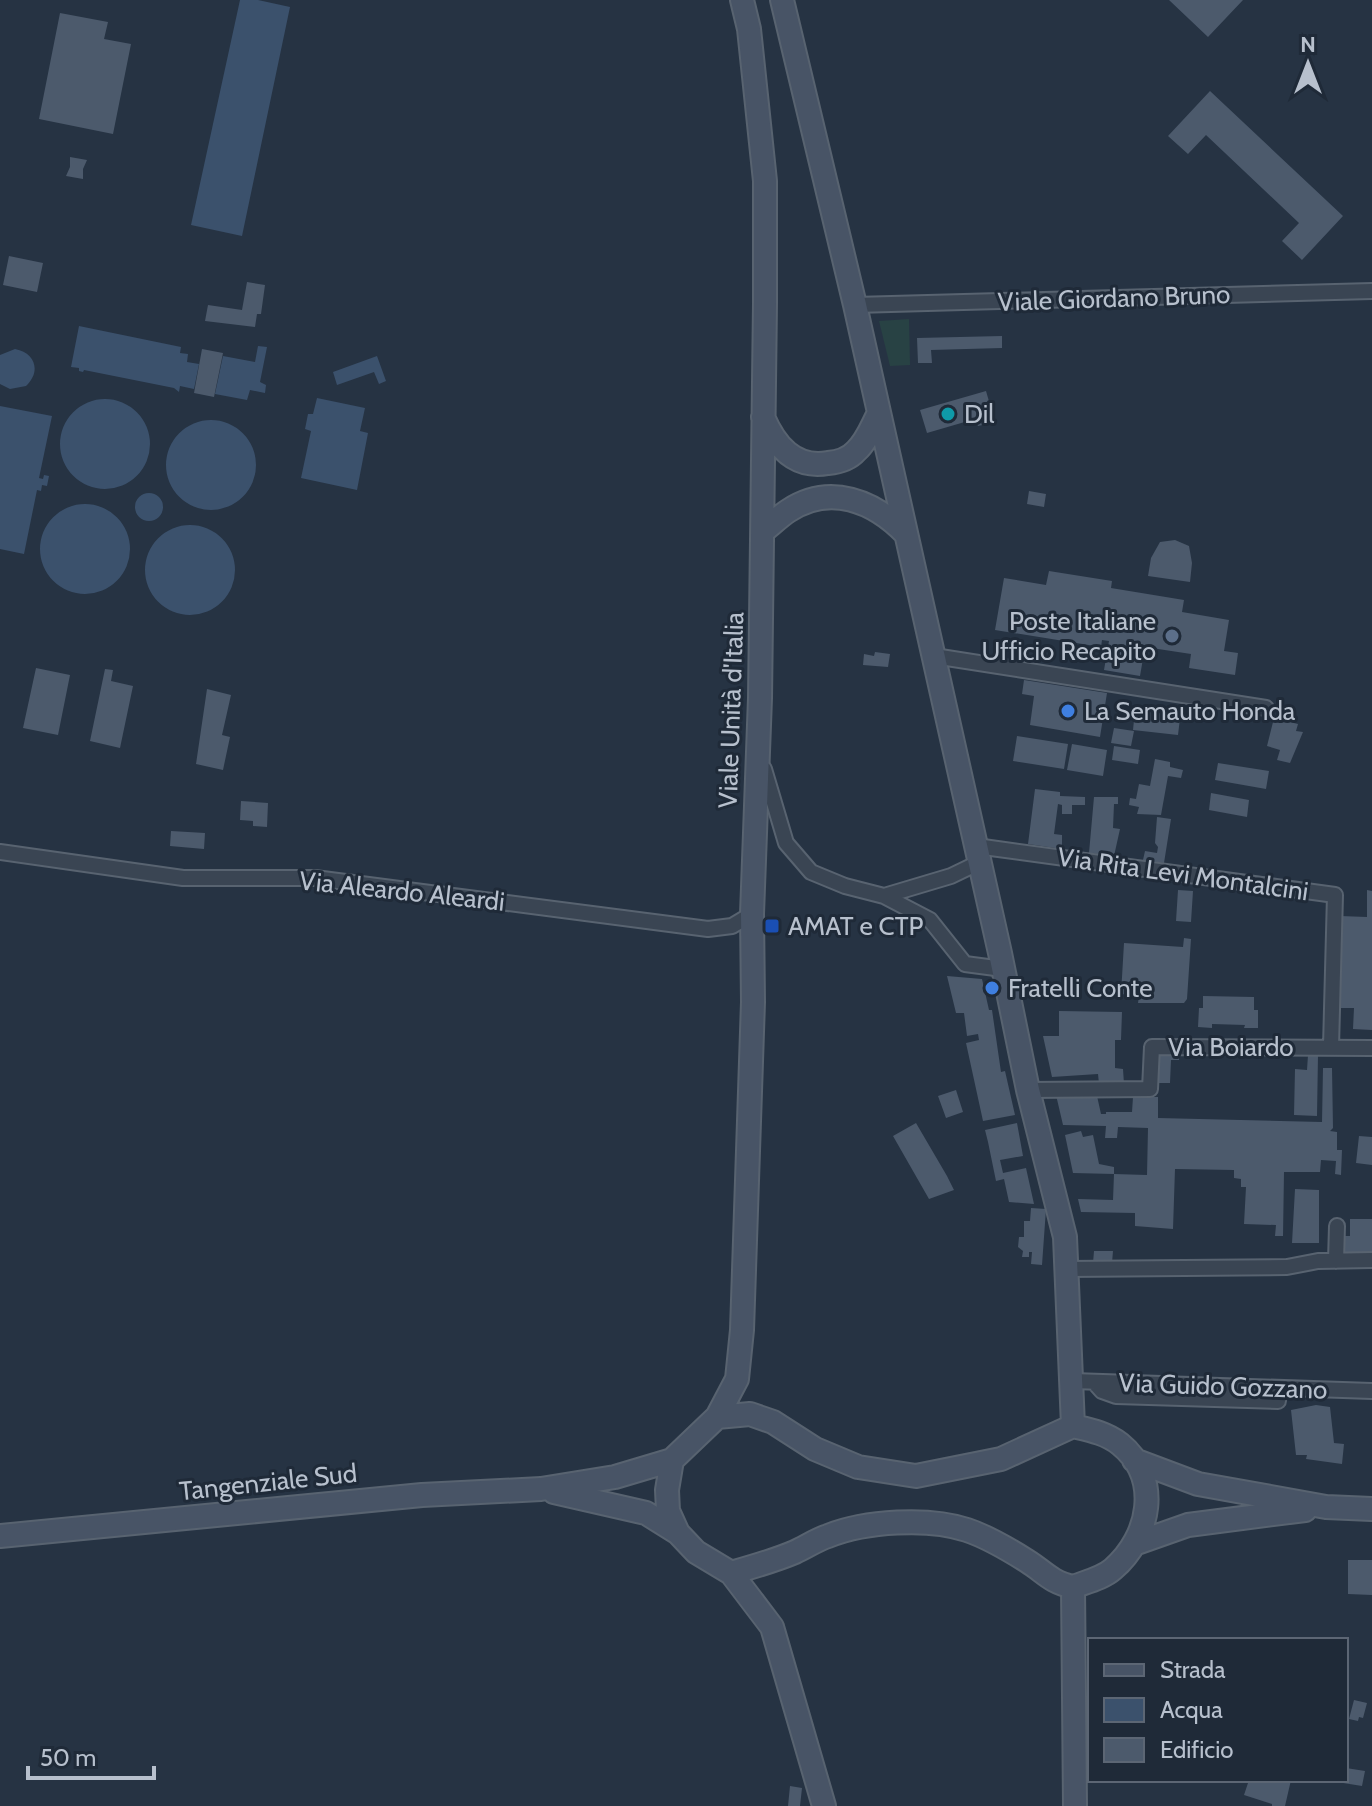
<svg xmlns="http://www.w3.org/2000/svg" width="1372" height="1806" font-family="Cabin,sans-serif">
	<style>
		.green { fill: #284244 }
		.water { fill: #3b516c }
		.building { fill: #4c5a6c }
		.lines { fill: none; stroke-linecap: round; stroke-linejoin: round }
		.street-casing { stroke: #586370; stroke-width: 18 }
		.secondary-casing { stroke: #586370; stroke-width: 26 }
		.street { stroke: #3a4553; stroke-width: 14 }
		.secondary { stroke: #485466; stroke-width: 22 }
		.culture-dot { fill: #0f9aa8; stroke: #1f2a38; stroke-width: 3 }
		.service-dot { fill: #5c6f8a; stroke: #1f2a38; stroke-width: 3 }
		.shop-dot { fill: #3f7fe0; stroke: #1f2a38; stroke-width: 3 }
		.transit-dot { fill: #1a4fb4; stroke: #1f2a38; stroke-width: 3 }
		.labels { text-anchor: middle; stroke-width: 6; stroke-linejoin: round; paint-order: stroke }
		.street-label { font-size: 26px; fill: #b7c0cd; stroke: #1f2a38 }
		.poi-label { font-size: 26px; fill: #b7c0cd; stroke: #1f2a38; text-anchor: start }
	</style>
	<rect width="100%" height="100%" fill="#263343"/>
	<!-- green -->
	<path class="green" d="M909,319L910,365L890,366L879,321Z"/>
	<!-- water -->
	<path class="water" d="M240,0H258L290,7L242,236L191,225Z
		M79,326L181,347L180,353L188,354L187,362L199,364L194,389L180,386L179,392L174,388L84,370L83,372L79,371V368L71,367Z
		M258,346L267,347L260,382L266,385L265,393L250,390L247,400L215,394L223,356L255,362Z
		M15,349C36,353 41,372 26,386L10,389L0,384V355Z
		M377,356L386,381L379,384L374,372L337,385L333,372Z
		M317,398L365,408L360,431L368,433L357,490L301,478L311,431L305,429L308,414H313Z
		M60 444a45 45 0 1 1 90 0a45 45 0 1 1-90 0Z
		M0,406L52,416L39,478L43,479L44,475L49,476L47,486L42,485L41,491L37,490L24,554L0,549Z
		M166 465a45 45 0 1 1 90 0a45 45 0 1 1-90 0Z
		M135 507a14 14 0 1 1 28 0a14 14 0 1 1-28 0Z
		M40 549a45 45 0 1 1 90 0a45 45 0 1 1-90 0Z
		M145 570a45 45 0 1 1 90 0a45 45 0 1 1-90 0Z"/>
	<!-- building -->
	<path class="building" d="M1169,0H1243L1208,37Z
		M60,13L108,22L104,39L131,44L113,134L39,119Z
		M1210,91L1343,216L1302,260L1282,241L1299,223L1206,135L1188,154L1168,136Z
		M70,157L87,160L83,169V179L66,176L70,167Z
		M9,256L43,263L37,292L3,285Z
		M247,282L265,285L261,314H257L255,327L205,321L208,305L242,310Z
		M1002,336V348L931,350L932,363H918L917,338Z
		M202,349L223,353L214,397L194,393Z
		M986,391L995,422L978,426L975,419L927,433L920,410Z
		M1029,491L1046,494L1044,507L1027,504Z
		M1175,540L1189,546L1192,563L1190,582L1148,576L1151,558L1160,542Z
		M1049,571L1112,581L1111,588L1184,600L1182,612L1229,620L1224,651L1238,653L1235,675L1189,668L1191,654L1145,647L1140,676L1104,670L1109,641L1102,640L1101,647L995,630L1004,578L1046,585Z
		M875,652L890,654L888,667L863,665L864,654L874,656Z
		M36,668L70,675L58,735L23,728Z
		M105,669L113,670L111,681L133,686L120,748L90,741Z
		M1024,680L1107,693L1100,737L1030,725L1034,696L1022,694Z
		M207,689L231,695L222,735L230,737L223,770L196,764Z
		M1166,708L1181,710L1178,735L1133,730L1135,710L1165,714Z
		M1274,718L1298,724L1296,731L1303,732L1290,763L1277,760L1280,750L1267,746Z
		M1114,728L1134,731L1131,746L1111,743Z
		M1017,736L1068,744L1064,769L1013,761Z
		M1072,744L1107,750L1103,776L1067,770Z
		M1114,746L1140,750L1138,764L1112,760Z
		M1155,759L1170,762V767L1183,770L1181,778L1168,776L1161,815L1137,814L1139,807L1129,805L1130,798L1136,799L1139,784L1150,786Z
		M1218,763L1269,771L1266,789L1215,780Z
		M1035,789L1060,792V796L1085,797V805H1072V814H1062V805L1058,804L1054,834L1062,835V849L1028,844Z
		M1211,793L1249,800L1247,817L1209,810Z
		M1094,797H1118V804H1114L1113,828L1120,829L1114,856L1089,853Z
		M241,801L268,803L267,827L253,826V821L240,820Z
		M1157,817L1171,819L1164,863L1143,860L1145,851L1157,853L1158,847L1155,843Z
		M171,831L205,833L204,849L170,846Z
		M1178,890L1193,891L1191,922L1176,921Z
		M1367,890L1372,891V1030L1353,1029L1354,1008H1338L1340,916L1367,917Z
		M1184,938L1191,939L1187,999L1184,1003H1138L1139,996L1121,994L1124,943L1183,947Z
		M947,976L982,979L989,1010H992L1001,1072L1005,1071L1015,1115L983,1121L966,1043L979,1040L978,1034L967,1036L964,1013H956Z
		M1203,996L1254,997V1010H1258V1028H1244L1245,1025L1212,1024V1028L1198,1027L1199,1008H1203Z
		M1059,1011L1122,1012L1121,1040H1115V1068L1123,1069L1124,1084H1099L1098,1074L1052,1077L1043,1036H1059Z
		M1160,1052L1179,1053V1060H1171L1170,1083H1157L1158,1055Z
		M1308,1055H1318L1317,1116L1294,1115L1295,1069L1307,1070Z
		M1323,1068H1332L1333,1128L1330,1131L1337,1132V1150H1342L1341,1175L1335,1174L1336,1161L1321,1160L1320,1172H1284L1283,1236H1275L1276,1225L1244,1224L1246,1187H1241V1179L1234,1178V1170L1175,1169L1173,1229L1135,1226V1213L1081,1212L1078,1199L1113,1200L1114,1174L1147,1175L1148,1128L1118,1127L1117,1138H1105L1106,1126L1063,1125L1056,1095L1097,1096L1101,1114H1106V1112H1132L1133,1097H1158V1118L1322,1122Z
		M956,1090L963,1112L946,1118L938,1096Z
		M916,1123L947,1176L954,1190L929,1199L893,1136Z
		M1017,1123L1023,1156L1000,1160L1003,1173L1026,1168L1034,1204L1009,1202L1004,1179L996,1181L988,1142L985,1130Z
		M1081,1131L1083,1137L1093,1135L1099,1164L1114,1167V1174L1073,1173L1065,1135Z
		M1359,1136L1372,1137V1165L1356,1163Z
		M1295,1189L1319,1190V1243H1292Z
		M1031,1208L1046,1209L1042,1265L1031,1264L1032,1252H1029V1257H1022L1023,1251L1018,1247L1019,1237H1024V1221H1030Z
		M1350,1219H1372V1254H1343V1236H1350Z
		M1094,1251H1113L1112,1263H1093Z
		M1316,1405L1330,1407L1334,1443L1344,1444L1342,1464L1306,1459L1307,1455H1296L1291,1410Z
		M1348,1560H1372V1595L1348,1594Z
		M1354,1700L1367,1703L1363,1718L1359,1717L1358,1721L1349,1719Z
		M1346,1768L1365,1771L1362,1786L1337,1782L1346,1780Z
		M1249,1780H1291L1285,1806H1272V1804L1244,1795Z
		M790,1786L802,1788L800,1806H788Z"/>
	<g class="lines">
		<defs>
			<path id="street" d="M855,305L1372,291
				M934,656L1266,708
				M764,769L786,843L811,872L845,886L884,896L930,920L965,964L1003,969
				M976,846L1335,895L1331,1047
				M0,852L183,878H315L708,929L732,926L752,914
				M884,896L951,876L980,862
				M1028,1090L1150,1089L1152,1047L1372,1048
				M1336,1261L1337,1226
				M1067,1269L1287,1267L1318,1261L1372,1260
				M1073,1381L1372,1391
				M1094,1382L1102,1391L1116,1396L1278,1401"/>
			<path id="secondary" d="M742,0L749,29L765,181V303L760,698L752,914L753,1002L742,1330L737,1379L717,1417L672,1460L667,1490L668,1511L678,1533L696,1552L731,1573L772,1627L824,1806
				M782,0L855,305L1000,953L1028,1090L1065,1237L1073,1426C1090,1430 1106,1433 1120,1444C1162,1478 1150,1537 1113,1569C1103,1578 1086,1582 1073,1587L1075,1806
				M763,417C775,445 794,469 828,463C839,462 849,459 856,451C867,441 872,426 879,413
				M763,531C771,525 779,517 788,511C830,483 874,501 906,534
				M717,1417L750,1414L773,1422L815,1449L858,1467L916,1476L1001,1459L1073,1426
				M1134,1460L1198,1484L1326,1507L1372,1509
				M554,1492L646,1513L678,1533
				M0,1536L422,1495L541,1489L615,1477L672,1460
				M1137,1543L1188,1525L1305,1510
				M731,1573C752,1567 774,1561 795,1552C806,1547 816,1540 828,1536C865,1521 929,1517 967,1530C988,1537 1008,1549 1027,1561C1046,1573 1049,1581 1073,1587"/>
		</defs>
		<!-- street casing -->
		<use href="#street" class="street-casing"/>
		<!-- secondary casing -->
		<use href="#secondary" class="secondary-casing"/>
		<!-- street -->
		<use href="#street" class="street"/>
		<!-- secondary -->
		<use href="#secondary" class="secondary"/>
	</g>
	<!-- markers -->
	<circle class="culture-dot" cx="948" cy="414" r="8"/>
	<circle class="service-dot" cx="1172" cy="636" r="8"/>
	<g class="shop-dot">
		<circle cx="1068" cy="711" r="8"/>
		<circle cx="992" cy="988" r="8"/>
	</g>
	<rect class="transit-dot" x="764" y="918" width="16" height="16" rx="4"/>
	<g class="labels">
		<!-- street labels -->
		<g class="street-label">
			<text transform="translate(1114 298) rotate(-2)" y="9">Viale Giordano Bruno</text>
			<text transform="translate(731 710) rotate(-88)" y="9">Viale Unità d'Italia</text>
			<text transform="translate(1183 874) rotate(8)" y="9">Via Rita Levi Montalcini</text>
			<text transform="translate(402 891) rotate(6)" y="9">Via Aleardo Aleardi</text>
			<text x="1231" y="1056">Via Boiardo</text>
			<text transform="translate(1223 1386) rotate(2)" y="9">Via Guido Gozzano</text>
			<text transform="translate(268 1482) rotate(-6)" y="9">Tangenziale Sud</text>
		</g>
		<!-- poi labels -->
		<g class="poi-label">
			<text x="964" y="423">Dil</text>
			<text x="1156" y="630" text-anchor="end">Poste Italiane<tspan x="1156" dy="30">Ufficio Recapito</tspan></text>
			<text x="1084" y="720">La Semauto Honda</text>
			<text x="788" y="935">AMAT e CTP</text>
			<text x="1008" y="997">Fratelli Conte</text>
		</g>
	</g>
	<!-- legend -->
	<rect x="1088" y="1638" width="260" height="144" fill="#1f2a38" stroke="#5c6674" stroke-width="2"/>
	<rect x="1104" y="1664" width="40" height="12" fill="#485466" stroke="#5c6674" stroke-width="2"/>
	<text x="1160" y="1678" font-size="24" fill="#b7c0cd">Strada</text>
	<rect x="1104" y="1698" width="40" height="24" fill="#3b516c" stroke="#5c6674" stroke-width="2"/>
	<text x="1160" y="1718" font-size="24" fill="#b7c0cd">Acqua</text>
	<rect x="1104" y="1738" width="40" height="24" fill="#4c5a6c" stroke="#5c6674" stroke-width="2"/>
	<text x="1160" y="1758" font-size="24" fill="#b7c0cd">Edificio</text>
	<!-- north arrow -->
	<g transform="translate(1308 64)" stroke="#1f2a38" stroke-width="6" paint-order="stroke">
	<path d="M0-6L14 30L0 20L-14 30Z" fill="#b7c0cd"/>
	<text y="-12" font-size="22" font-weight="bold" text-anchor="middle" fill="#b7c0cd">N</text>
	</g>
	<!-- scale -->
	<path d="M28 1766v12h126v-12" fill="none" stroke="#b7c0cd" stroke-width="4"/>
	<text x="40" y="1766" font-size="24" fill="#b7c0cd" stroke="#1f2a38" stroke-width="6" paint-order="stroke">50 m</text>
</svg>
